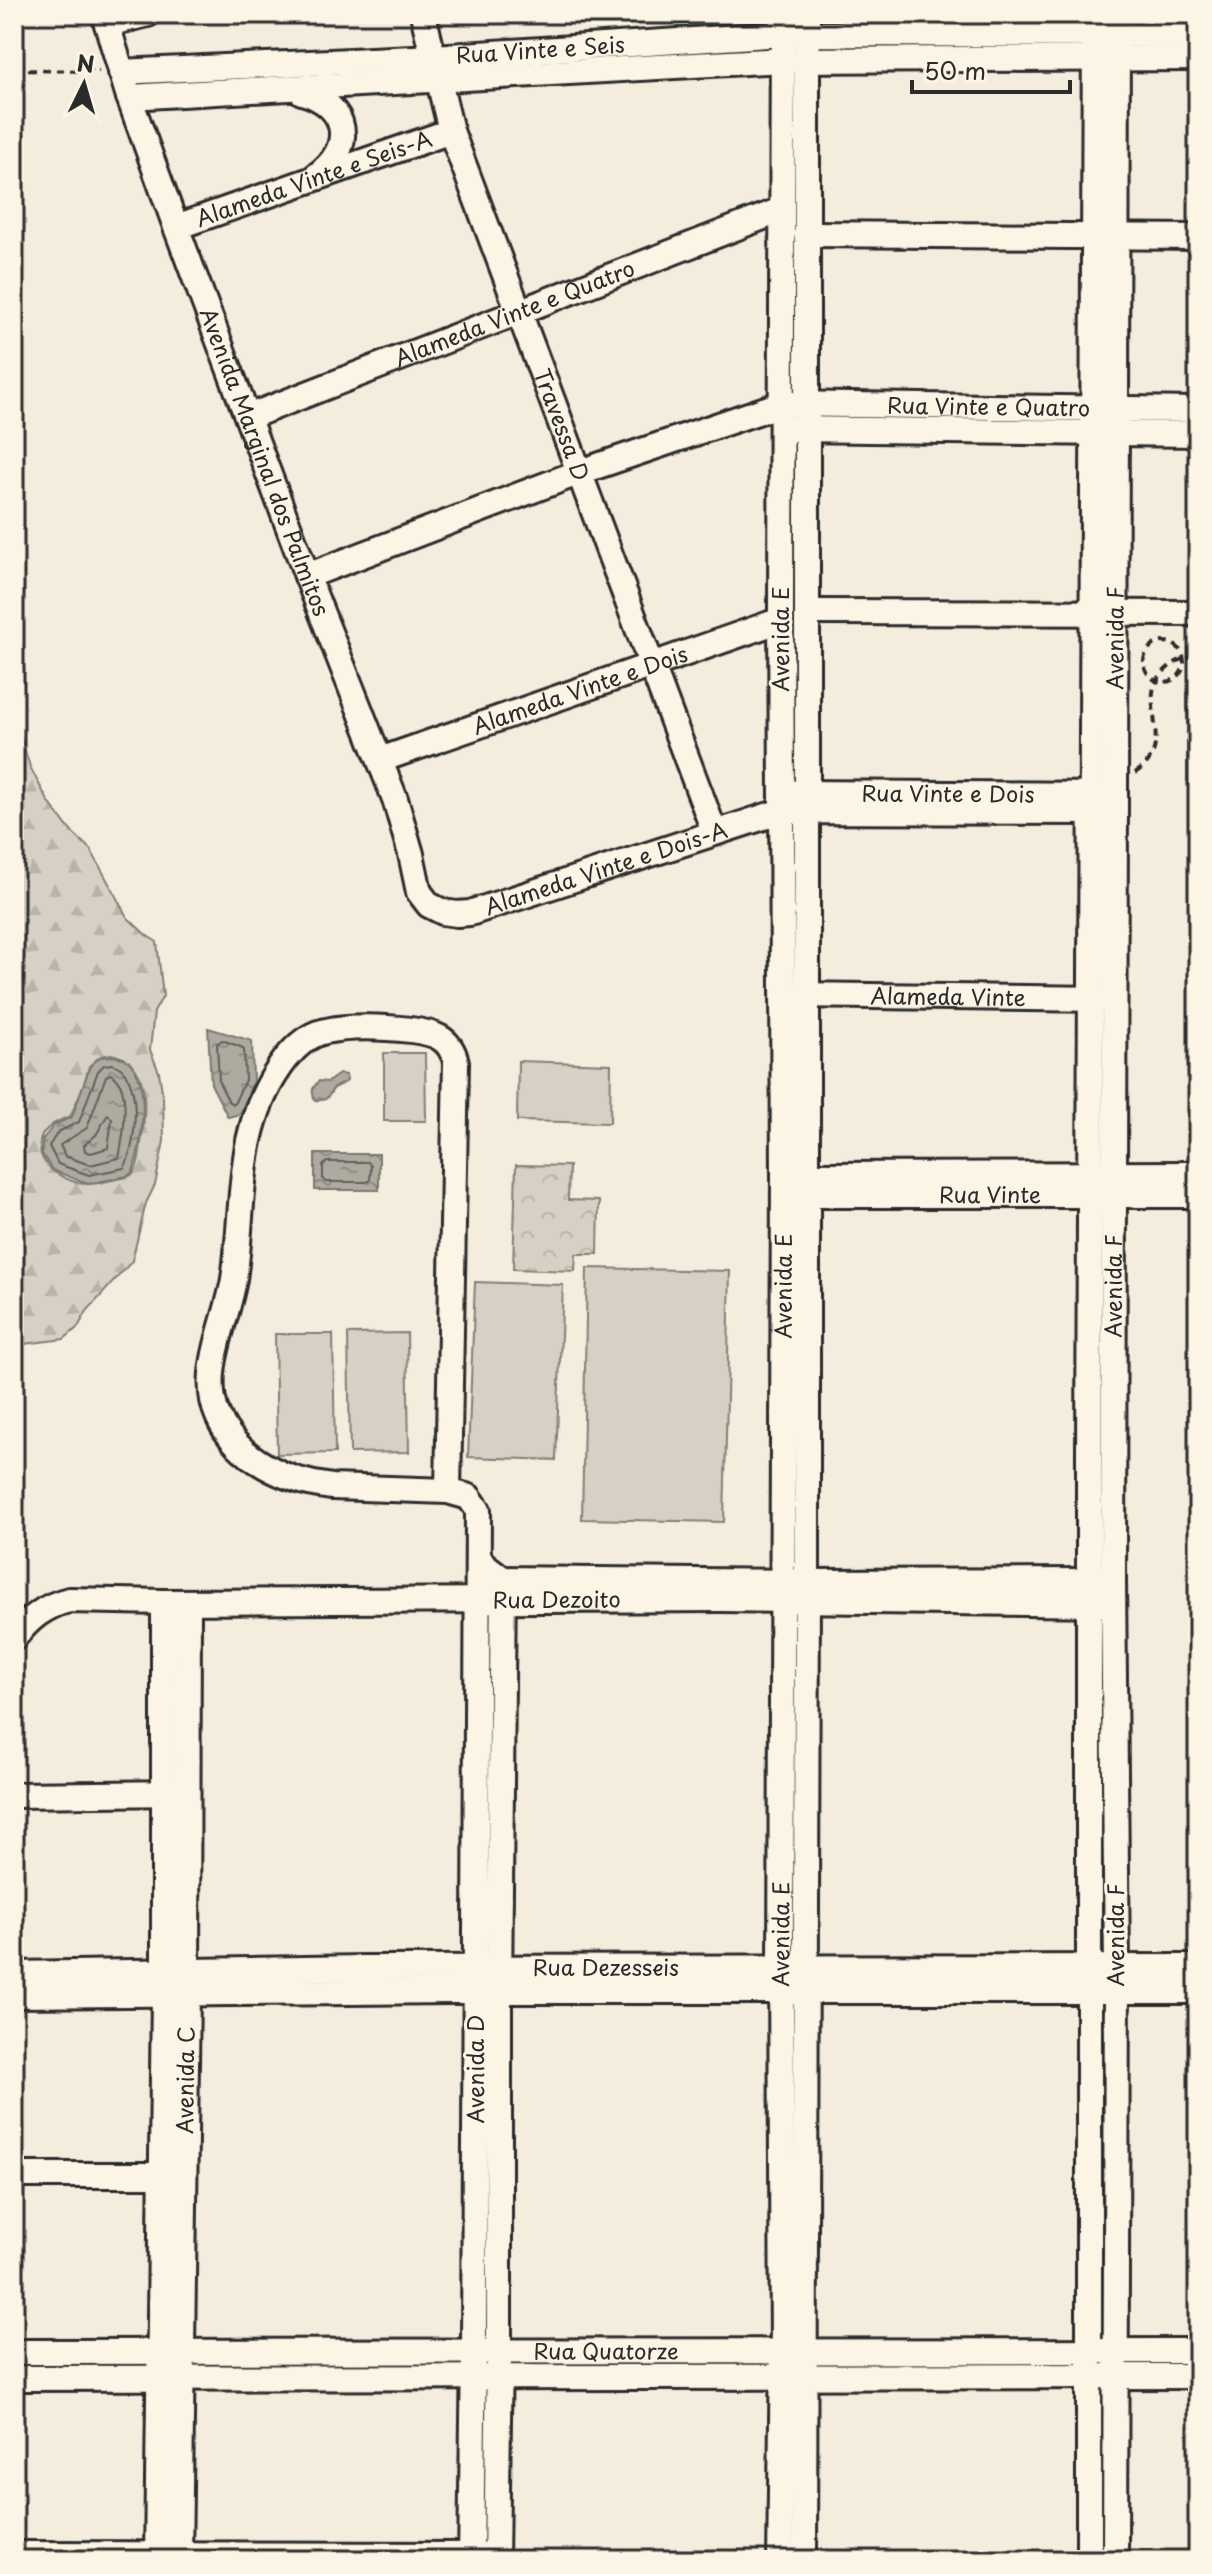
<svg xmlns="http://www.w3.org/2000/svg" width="1212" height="2574" font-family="'Playpen Sans',sans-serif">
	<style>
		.forest { fill: url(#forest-firs); stroke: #807e78; stroke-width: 2; fill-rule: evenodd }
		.park { fill: url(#park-crowns); stroke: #807e78; stroke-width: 2 }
		.pitch { fill: #d6d1c4; stroke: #807e78; stroke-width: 2 }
		.water { fill: url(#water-ripples); stroke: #7a7771; stroke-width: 2 }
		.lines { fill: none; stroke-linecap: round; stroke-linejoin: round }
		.shore { stroke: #605e5a; stroke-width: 2 }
		.minor-casing { stroke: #2b2b2b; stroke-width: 30 }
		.path { stroke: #2b2b2b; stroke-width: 4; stroke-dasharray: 8 6; stroke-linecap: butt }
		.minor { stroke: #fcf5e5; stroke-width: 24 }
		.labels { text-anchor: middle; stroke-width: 6; stroke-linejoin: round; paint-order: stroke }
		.street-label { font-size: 22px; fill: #2b2b2b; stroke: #fcf5e5 }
	</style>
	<defs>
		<pattern id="forest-firs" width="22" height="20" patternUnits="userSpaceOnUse" patternTransform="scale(2)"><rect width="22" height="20" fill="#d6d1c4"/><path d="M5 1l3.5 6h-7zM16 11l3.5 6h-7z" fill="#b8b4a9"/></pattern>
		<pattern id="park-crowns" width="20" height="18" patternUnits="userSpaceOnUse" patternTransform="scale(2)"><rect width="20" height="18" fill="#d6d1c4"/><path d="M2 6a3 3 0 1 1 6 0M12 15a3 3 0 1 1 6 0" fill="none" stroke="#b8b4a9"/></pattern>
		<pattern id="water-ripples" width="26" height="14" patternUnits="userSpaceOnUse" patternTransform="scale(2)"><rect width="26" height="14" fill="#afaaa0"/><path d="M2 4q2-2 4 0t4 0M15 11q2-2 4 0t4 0" fill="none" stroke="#8f8b83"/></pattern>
	</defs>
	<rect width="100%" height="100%" fill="#f4edde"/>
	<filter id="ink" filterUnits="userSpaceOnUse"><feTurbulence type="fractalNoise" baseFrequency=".0125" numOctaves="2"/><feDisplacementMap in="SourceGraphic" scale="16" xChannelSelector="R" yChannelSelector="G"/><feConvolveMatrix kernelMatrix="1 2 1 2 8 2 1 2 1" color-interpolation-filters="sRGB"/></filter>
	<g filter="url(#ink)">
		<!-- forest -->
		<path class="forest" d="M14,714L30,767L48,801L70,830L91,850L127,917L146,935L157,942L163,996L154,1012L150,1050L159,1072L163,1098L164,1141L155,1185L146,1203L132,1261L87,1311L78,1327L64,1339L24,1344L14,1348ZM111,1054C152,1062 146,1111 141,1143C140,1151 139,1165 134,1173C130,1178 122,1178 117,1179C107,1181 95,1185 86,1184C68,1182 42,1170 40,1149C37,1130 56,1121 71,1116L84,1084L89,1066L101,1056Z"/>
		<!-- park -->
		<path class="park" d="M516,1165L569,1166L568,1200L599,1201L598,1254H576L575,1271L513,1269Z"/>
		<!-- pitch -->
		<path class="pitch" d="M1187,692H1198V781H1187Z
			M384,1053H425L426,1121H384Z
			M518,1061L611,1064L610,1123L517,1121Z
			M587,1268L730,1271L724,1522L582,1519Z
			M475,1282L563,1285L556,1460L468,1457Z
			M407,1333L409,1452L350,1453L348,1334Z
			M275,1334H333L335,1453L277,1454Z"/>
		<!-- water -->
		<path class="water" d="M208,1028L252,1041L253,1081L240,1114L228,1117L211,1084Z
			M112,1056C113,1056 123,1058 124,1058C154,1075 141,1146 133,1172L127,1176L88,1184L52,1170L42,1154V1140L54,1125L72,1117L90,1066L100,1057Z
			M339,1074L346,1075L347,1081C344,1084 340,1084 337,1086C326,1092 333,1102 315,1100C311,1091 312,1088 319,1081L328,1082Z
			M315,1154H379V1190H315Z"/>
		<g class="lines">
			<!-- shore -->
			<path class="shore" d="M222,1040L241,1047L244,1050L245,1080L234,1104L229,1102L219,1082L217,1044Z
				M112,1064C144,1071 137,1147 124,1168L89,1175L58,1164L49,1146L58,1132L79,1122L98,1071L104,1065Z
				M110,1074C133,1082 123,1139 119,1158L90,1165L65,1156L60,1145L87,1128L106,1076Z
				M108,1114L112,1119L108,1148L91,1153L85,1151L84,1145L96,1135Z
				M327,1162H368L371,1166L370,1180L367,1182H325L323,1179V1166Z"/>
			<defs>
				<g id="minor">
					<path id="s1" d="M104,14L129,97L176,227L307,576L395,799L411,854L419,892L429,905L443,912L457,914L470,913L782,811L1106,812"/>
					<path id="s2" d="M423,14L451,131L714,831"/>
					<path d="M107,24L148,14"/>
					<path id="s3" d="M121,72L434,57L783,34L1198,35"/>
					<path d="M302,92C349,105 356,148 316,176"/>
					<path d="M129,97L783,60L1198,58"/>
					<path id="s4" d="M176,227L451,131"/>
					<path d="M806,234L1198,237"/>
					<path id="s5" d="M248,417L781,210"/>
					<path d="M792,429L1198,434"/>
					<path id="s6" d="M307,576L580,472L781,404L1198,410"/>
					<path d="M807,612L1198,613"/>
					<path id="s7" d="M380,760L781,620"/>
					<path id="s8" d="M792,793L1108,795"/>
					<path id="s9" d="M792,995L1104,999"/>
					<path d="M794,1175L1198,1174"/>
					<path id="s10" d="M792,1195H1198"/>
					<path d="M448,1491L456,1062C450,1037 434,1033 411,1030C384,1027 352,1025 326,1031C305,1035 291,1051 280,1067C235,1131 245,1206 234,1279C227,1322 199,1374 218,1416C237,1460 288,1482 332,1487L448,1491L469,1497L478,1510L474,2351L471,2560"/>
					<path d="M478,1555L482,1563L503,1579L499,1991V2351L496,2560"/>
					<path d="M488,1579L807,1582L1103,1581"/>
					<path id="s11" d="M14,1638C29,1619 44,1606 69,1600L164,1602L720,1599L1103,1604"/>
					<path d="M14,1795L180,1793"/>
					<path id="s12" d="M14,1974L364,1968L1198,1967"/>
					<path d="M14,1995L451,1991H1198"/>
					<path d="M14,2175H178"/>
					<path id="s13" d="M14,2352L1198,2351"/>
					<path d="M14,2378L1198,2376"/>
					<path d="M14,2554L488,2555"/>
					<path d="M157,2560L164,1994V1602"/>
					<path id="s14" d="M179,2560L187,1993L188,1602"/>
					<path id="s15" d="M780,2560L783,2351L781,1968L784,1175L781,609L783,14"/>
					<path d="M804,2560L807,1582V14"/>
					<path d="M1089,2560V1455L1095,14"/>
					<path id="s16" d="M1115,2560L1117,1968L1113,1582L1117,14"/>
				</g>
			</defs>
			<!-- minor casing -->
			<use href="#minor" class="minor-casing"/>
			<!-- path -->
			<path class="path" d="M14,70L99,71
				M1144 662a20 20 0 1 1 40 0a20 20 0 1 1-40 0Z
				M1135,773C1169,752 1150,720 1153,692C1156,672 1179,656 1198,656"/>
			<!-- minor -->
			<use href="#minor" class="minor"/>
		</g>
	</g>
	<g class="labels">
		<!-- street labels -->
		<g class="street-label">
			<text dy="8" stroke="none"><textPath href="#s3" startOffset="420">Rua Vinte e Seis</textPath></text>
			<text dy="8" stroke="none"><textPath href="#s4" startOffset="146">Alameda Vinte e Seis-A</textPath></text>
			<text dy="8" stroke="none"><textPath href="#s5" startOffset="286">Alameda Vinte e Quatro</textPath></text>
			<text dy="8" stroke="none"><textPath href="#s6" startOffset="712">Rua Vinte e Quatro</textPath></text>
			<text dy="8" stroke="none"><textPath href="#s2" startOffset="434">Travessa D</textPath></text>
			<text dy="8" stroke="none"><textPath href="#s1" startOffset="476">Avenida Marginal dos Palmitos</textPath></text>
			<text transform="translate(781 639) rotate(-90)" y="8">Avenida E</text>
			<text dy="8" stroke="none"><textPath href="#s16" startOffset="1922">Avenida F</textPath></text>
			<text dy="8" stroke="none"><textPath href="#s7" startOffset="212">Alameda Vinte e Dois</textPath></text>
			<text dy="8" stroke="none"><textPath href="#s8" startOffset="156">Rua Vinte e Dois</textPath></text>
			<text dy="8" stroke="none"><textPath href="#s1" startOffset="1136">Alameda Vinte e Dois-A</textPath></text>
			<text dy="8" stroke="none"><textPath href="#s9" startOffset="156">Alameda Vinte</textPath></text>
			<text dy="8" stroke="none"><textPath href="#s10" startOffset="198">Rua Vinte</textPath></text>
			<text dy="8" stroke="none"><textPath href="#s15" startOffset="1274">Avenida E</textPath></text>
			<text dy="8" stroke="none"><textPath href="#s16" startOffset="1274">Avenida F</textPath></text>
			<text dy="8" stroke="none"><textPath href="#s11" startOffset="556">Rua Dezoito</textPath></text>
			<text dy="8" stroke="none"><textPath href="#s15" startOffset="626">Avenida E</textPath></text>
			<text transform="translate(1116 1935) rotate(-90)" y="8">Avenida F</text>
			<text dy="8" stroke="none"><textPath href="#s12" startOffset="592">Rua Dezesseis</textPath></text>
			<text transform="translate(476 2069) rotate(-90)" y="8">Avenida D</text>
			<text dy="8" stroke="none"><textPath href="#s14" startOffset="480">Avenida C</textPath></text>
			<text dy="8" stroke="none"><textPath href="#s13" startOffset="592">Rua Quatorze</textPath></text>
		</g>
	</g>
	<!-- margin -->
	<rect width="1212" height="2574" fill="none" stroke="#fcf5e5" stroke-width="48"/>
	<rect x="24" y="24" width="1164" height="2526" fill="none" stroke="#2b2b2b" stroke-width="3" filter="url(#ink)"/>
	<!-- north arrow -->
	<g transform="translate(84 84) rotate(5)" stroke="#fcf5e5" stroke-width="6" paint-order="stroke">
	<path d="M0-6L14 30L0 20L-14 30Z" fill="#2b2b2b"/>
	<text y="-12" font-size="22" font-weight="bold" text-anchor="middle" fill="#2b2b2b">N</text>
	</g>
	<!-- scale -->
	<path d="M912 80v12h158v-12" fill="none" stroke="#2b2b2b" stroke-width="4"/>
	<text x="924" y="80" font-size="24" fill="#2b2b2b" stroke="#fcf5e5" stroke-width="6" paint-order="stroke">50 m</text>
</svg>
